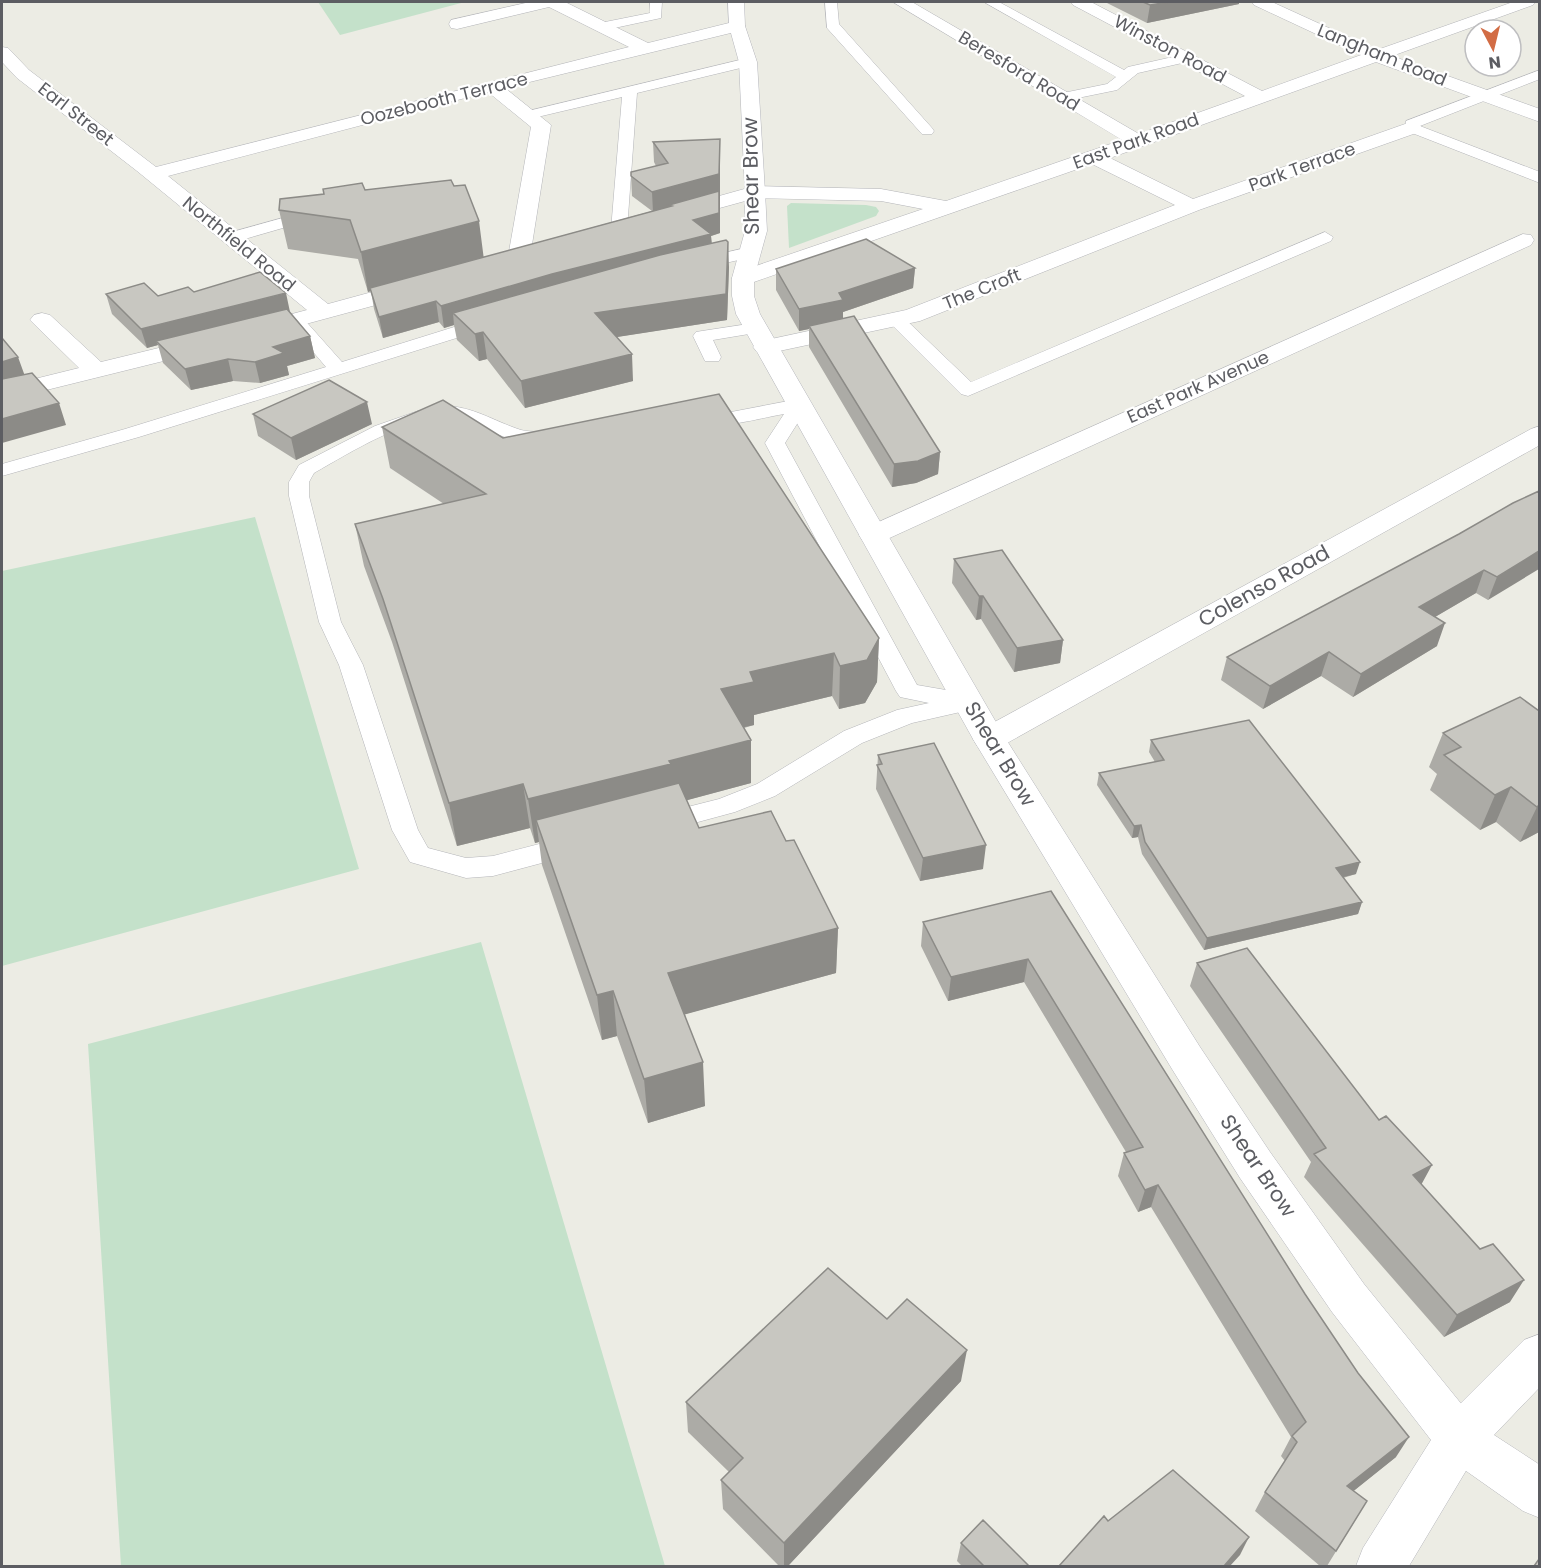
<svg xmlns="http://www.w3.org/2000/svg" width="1541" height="1568" font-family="Poppins,sans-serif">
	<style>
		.green { fill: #c4e1ca }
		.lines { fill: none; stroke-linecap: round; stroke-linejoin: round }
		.lane-casing { stroke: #b4b5b9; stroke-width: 1 }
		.street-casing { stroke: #b4b5b9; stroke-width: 1 }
		.secondary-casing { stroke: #b5b6bc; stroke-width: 1 }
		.lane { fill: #fff; fill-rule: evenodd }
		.street { fill: #fff; fill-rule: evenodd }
		.secondary { fill: #fff; fill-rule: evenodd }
		.wall { fill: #acaba6 }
		.shaded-wall { fill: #8c8b87 }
		.building { fill: #c8c7c1; stroke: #8c8b87; stroke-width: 1.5 }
		.labels { text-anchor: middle; stroke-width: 4.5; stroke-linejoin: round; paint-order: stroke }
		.far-street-label { font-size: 18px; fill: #5c5d62; stroke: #fff }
		.street-label { font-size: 21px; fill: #5c5d62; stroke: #fff }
	</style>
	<rect width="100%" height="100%" fill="#ecece4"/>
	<!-- green -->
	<path class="green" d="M318,2H465L340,35Z
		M791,203L866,205L876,207L879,211L876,216L789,248L787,206Z
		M255,517L359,869L2,966V571Z
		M481,942L665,1566H121L88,1044Z"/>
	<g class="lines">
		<defs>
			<path id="lane" d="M650,2H662L661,18L605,30L598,26L600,23L650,13Z
				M825,2H837L839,24L932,128L934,131L932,134H922L827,28Z
				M984,2H999L1124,70L1128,67L1186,54L1193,58L1191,61L1138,73L1117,90L1063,101L1058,100L1056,97L1058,94L1107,84L1116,77Z
				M748,58L753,59L755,62L753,65L637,93L627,230L625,233H613L611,230L622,97L529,119L522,115L524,112Z
				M1540,70V79L1420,126L1540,172V183L1407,131L1405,128L1406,121Z
				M315,209L323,214L321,217L231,243L223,238L225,234Z
				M1325,232L1333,237L1331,241L968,396L961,394L887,320L890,316H902L971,382Z
				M750,247L758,252L756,256L695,270L689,269L686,265L689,261Z
				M296,316L302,317L342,362L483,318H495L498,322L495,326L139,437L2,476V464L125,429L326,367L287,321L290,317Z
				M755,323L761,324L764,328L761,332L713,340L721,357L719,361H705L693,336L696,332L702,331Z
				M799,399L806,401L809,405L785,443L917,685L969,694L978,696L981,702L978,708L912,723L862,743L775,796L735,812L661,832L652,830L648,823L652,816L719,799L757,784L844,731L897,710L929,703L900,697L896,691L765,443L784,414C755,419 721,430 692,423L689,419L692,415L731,412Z
				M444,406C473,406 493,421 521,430C532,433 543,430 554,433L557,437L554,441C529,447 506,439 484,428C476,424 467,419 458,418C414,412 351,452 314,473L309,482V496L341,622L363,665L418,830L428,848L466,858L493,856L574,835L583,838L587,845L583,852L493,876L466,878L410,862L392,830L339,665L319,622L289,496V482L299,465L375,426L418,411Z"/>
			<path id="street" d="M530,2H565L648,43L737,21L743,22L745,26L743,30L505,88L551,125L530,257L527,262L519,264L511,262L508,257L531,127L488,92L168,176L328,304L416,280L424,282L427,287L424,292L254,338L246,336L242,331L246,326L307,310L137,171L17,78L2,62V47L8,48L29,70L156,167L629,47L549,7L457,29L451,28L449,24L451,20Z
				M893,2H912L1139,134L1245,96L1073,5L1071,2H1091L1262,91L1361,55L1254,5L1252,2H1272L1377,50L1513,2H1535L1533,5L1392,56L1540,109V122L1376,62L1110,158L1193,199L1405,124H1419L1422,128L1419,132L1199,210L920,321L765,354L757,352L753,347L757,342L906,310L1175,205L1092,164L751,283L743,285L735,283L732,278L735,273L923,209L881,201L756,198L676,220L669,218L666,214L669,210L755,186L881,189L946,201L1122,140Z
				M1523,234L1531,235L1534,240L1531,245L883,541L873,543L863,541L859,535L863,529Z
				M42,313L50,315L101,362L204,337L212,339L216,344L212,349L2,401V387L79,368L30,320L34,315Z
				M1540,426V445L1000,747L989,750L978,747L973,739L978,731L1531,429Z
				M1540,1334V1387L1494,1435L1540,1465V1518L1523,1511L1442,1454L1436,1438L1442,1422L1524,1340Z"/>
			<path id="secondary" d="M728,2H744L745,26L757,62L765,192L767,231L754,278V296L760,314L1004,736L1200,1047L1270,1152L1364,1284L1476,1422L1482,1438L1476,1454L1409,1566H1356L1363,1548L1431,1440L1332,1312L1240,1178L1172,1069L973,739L736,314L732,296V278L745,231V192L739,62L729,26Z"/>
		</defs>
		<!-- lane casing -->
		<use href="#lane" class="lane-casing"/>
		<!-- street casing -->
		<use href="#street" class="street-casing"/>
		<!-- secondary casing -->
		<use href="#secondary" class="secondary-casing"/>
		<!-- lane -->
		<use href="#lane" class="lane"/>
		<!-- street -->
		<use href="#street" class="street"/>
		<!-- secondary -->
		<use href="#secondary" class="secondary"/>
	</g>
	<!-- wall -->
	<path class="wall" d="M1105,2H1239V4L1147,23Z
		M720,139V233L711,236L712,243L729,267L727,320L616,337L633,381L525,408L487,359L479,361L457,340L454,325L444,328L439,322L383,338L374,309L371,291L368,292L358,259L288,249L279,210L365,190L484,257L652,211L632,196L631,176L656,166L654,162L653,142Z
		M915,268L913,288L843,312V319L940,452L938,474L916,483L892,487L809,347V329L799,331L776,290V269Z
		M194,292L290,312L310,336L315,358L287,366L289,375L260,383L233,381L191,390L163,363L158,345L147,348L112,314L106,294L158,296Z
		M253,414L372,424L296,460L258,436Z
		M382,427L503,438L879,638L877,682L865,703L839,709L832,696L754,715V725L744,728L751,783L687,800L699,828L786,841L838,928L836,973L685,1014L705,1106L648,1123L617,1036L602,1040L542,865L539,842L535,843L530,828L457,846L392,642L364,566L355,524L444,504L390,468Z
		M1539,491L1488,600L1476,593L1435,617L1437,646L1353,697L1321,676L1263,709L1221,680L1227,657L1459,534Z
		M954,559L1063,640L1060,663L1014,672L981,619L976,620L952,583Z
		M1539,711V832L1520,842L1496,822L1480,830L1430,790L1437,774L1429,767L1443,733Z
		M1151,740L1356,874L1343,878L1362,902L1358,914L1204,950L1142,854L1138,837L1132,838L1097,785L1099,773L1155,762L1149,752Z
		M878,755L983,869L920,881L876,789Z
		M1051,891L1396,1457L1353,1491L1367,1501L1327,1566H1320L1255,1511L1265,1492L1285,1461L1281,1456L1291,1437L1151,1207L1138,1212L1118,1176L1124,1153L1126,1152L1024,982L948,1001L921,946L923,922Z
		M1197,963L1421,1184L1480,1249L1510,1302L1444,1337L1304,1177L1311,1162L1190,986Z
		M887,1319L961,1381L788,1566H779L723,1509L721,1480L729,1472L688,1432L686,1402Z
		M961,1543L1029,1566H962L957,1561Z"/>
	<!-- shaded-wall -->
	<path class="shaded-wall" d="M1169,2H1239V4L1147,23L1150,5Z
		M720,139V233L711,236L712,254L453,313L454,325L444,328L441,306L693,220L669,205V207L653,212L652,192Z
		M479,221L484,260L370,288L371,291L368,292L361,252Z
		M728,242L729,267L727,320L598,340L595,313Z
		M915,268L913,288L843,312V321L809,326V329L799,331V309L839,293Z
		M286,293L290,312L156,341L158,345L147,348L141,329Z
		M436,301L439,322L383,338L379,317Z
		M483,332L487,359L479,361L475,334Z
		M310,336L315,358L287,366L289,375L260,383L255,362L273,347Z
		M632,354L633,381L525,408L521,381Z
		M18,357L26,379L2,385V362Z
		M228,359L233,381L191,390L185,369Z
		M367,402L372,424L296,460L291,438Z
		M59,403L66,425L2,443V419Z
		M940,452L938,474L916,483L892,487L894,464Z
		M1539,551V569L1488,600L1497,577Z
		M1484,570L1476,593L1411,631L1419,607Z
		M979,596H983L981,619L976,620Z
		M1445,623L1437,646L1353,697L1361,674Z
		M879,638L877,682L865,703L839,709L840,666Z
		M1063,640L1060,663L1014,672L1017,648Z
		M1329,652L1321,676L1263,709L1270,686Z
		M834,653L832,696L754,715V725L722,732L721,689L750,672Z
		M751,740V783L673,804L536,820L539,842L535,843L528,799L669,761Z
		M523,784L530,828L457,846L449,803Z
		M1511,787L1496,822L1480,830L1495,795Z
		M1539,805V832L1520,842L1537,807Z
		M1141,825L1138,837L1132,838L1134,826Z
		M986,845L983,869L920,881L923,858Z
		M1360,862L1356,874L1331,880L1336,868Z
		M1362,902L1358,914L1204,950L1207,938Z
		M838,928L836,973L672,1018L668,973Z
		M1028,959L1024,982L948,1001L951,977Z
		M613,991L617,1036L602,1040L597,995Z
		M703,1062L705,1106L648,1123L644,1079Z
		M1432,1165L1420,1187L1413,1175Z
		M1158,1185L1151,1207L1138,1212L1145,1190Z
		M1524,1280L1510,1302L1444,1337L1457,1315Z
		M967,1350L961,1381L788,1566H784V1543Z
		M1409,1437L1396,1457L1335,1506L1347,1486Z
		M1249,1537L1240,1555L1230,1566H1224Z"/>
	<!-- building -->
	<path class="building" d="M1143,2H1169L1150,5Z
		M720,139L719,174L652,192L631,176V172L668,163L653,142Z
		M451,180L454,186L465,185L479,221L361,252L350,220L279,210L280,199L324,194L323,189L362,183L365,190Z
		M719,191V213L693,220L711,234L552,274L441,306L436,301L379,317L370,288L672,206L669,205Z
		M866,239L915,268L839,293L843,300L799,309L776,269Z
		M726,240L728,242L726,294L595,313L632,354L521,381L483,332L475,334L453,313L660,255Z
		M260,272L286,293L141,329L106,294L144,283L158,296L188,287L194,292Z
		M287,309L310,336L273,347L284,353L255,362L228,359L185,369L156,341Z
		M854,316L940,452L918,461L894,464L809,326Z
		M2,338L18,357L2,362Z
		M32,373L59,403L2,419V379Z
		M329,380L367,402L291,438L253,414Z
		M719,394L879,638L867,660L840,666L834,653L750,672L754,682L721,689L751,740L669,761L671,764L528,799L523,784L449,803L383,599L355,524L486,494L382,427L443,400L503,438Z
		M1539,491V551L1497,577L1484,570L1419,607L1445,623L1361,674L1329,652L1270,686L1227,657L1459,534L1513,503Z
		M1002,550L1063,640L1017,648L983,596H979L954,559Z
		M1520,697L1539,711V805L1537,807L1511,787L1495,795L1444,755L1461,747L1443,733Z
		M1249,720L1360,862L1336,868L1362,902L1207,938L1145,842L1141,825L1134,826L1099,773L1164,760L1151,740Z
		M934,743L986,845L923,858L877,765L882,764L878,755Z
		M679,783L699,828L771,811L786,841L794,840L838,928L668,973L703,1062L644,1079L613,991L597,995L536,820Z
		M1051,891L1305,1294L1358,1373L1409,1437L1347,1486L1367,1501L1336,1551L1265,1492L1297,1442L1292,1436L1306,1422L1158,1185L1145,1190L1124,1153L1143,1147L1028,959L951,977L923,922Z
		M1247,948L1379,1120L1386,1116L1432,1165L1413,1175L1480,1249L1493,1244L1524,1280L1457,1315L1314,1154L1326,1148L1197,963Z
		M828,1268L887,1319L907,1299L967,1350L784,1543L721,1480L743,1458L686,1402Z
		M1173,1470L1249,1537L1224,1566H1059L1104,1516L1108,1521Z
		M983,1520L1029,1566H984L961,1543Z
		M1539,1559V1566H1534Z"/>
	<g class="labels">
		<!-- far-street labels -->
		<g class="far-street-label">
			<text transform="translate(1170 49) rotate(28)" y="6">Winston Road</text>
			<text transform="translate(1382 55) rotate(22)" y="6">Langham Road</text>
			<text transform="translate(1019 71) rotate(31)" y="6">Beresford Road</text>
			<text transform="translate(444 99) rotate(-14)" y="6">Oozebooth Terrace</text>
			<text transform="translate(76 114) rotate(38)" y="6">Earl Street</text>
			<text transform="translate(1136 141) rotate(-20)" y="6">East Park Road</text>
			<text transform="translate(1302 167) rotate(-20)" y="6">Park Terrace</text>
			<text transform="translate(239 244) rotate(39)" y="6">Northfield Road</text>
			<text transform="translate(982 289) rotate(-22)" y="6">The Croft</text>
			<text transform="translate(1198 387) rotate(-24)" y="6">East Park Avenue</text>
		</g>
		<!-- street labels -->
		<g class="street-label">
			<text transform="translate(751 176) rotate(-91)" y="7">Shear Brow</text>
			<text transform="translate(1264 586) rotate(-29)" y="7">Colenso Road</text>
			<text transform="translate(1000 754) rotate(59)" y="7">Shear Brow</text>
			<text transform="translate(1258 1166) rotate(56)" y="7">Shear Brow</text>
		</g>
	</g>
	<!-- border -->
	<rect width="1541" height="1568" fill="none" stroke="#5c5d62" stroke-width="6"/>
	<!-- north arrow -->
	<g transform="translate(1493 48) rotate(173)"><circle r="28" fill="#ffffff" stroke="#bebec0" stroke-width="1.5"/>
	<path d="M0-4.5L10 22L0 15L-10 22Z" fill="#d26c44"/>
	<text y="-9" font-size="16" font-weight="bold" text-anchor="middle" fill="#5c5d62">N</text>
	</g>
</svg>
